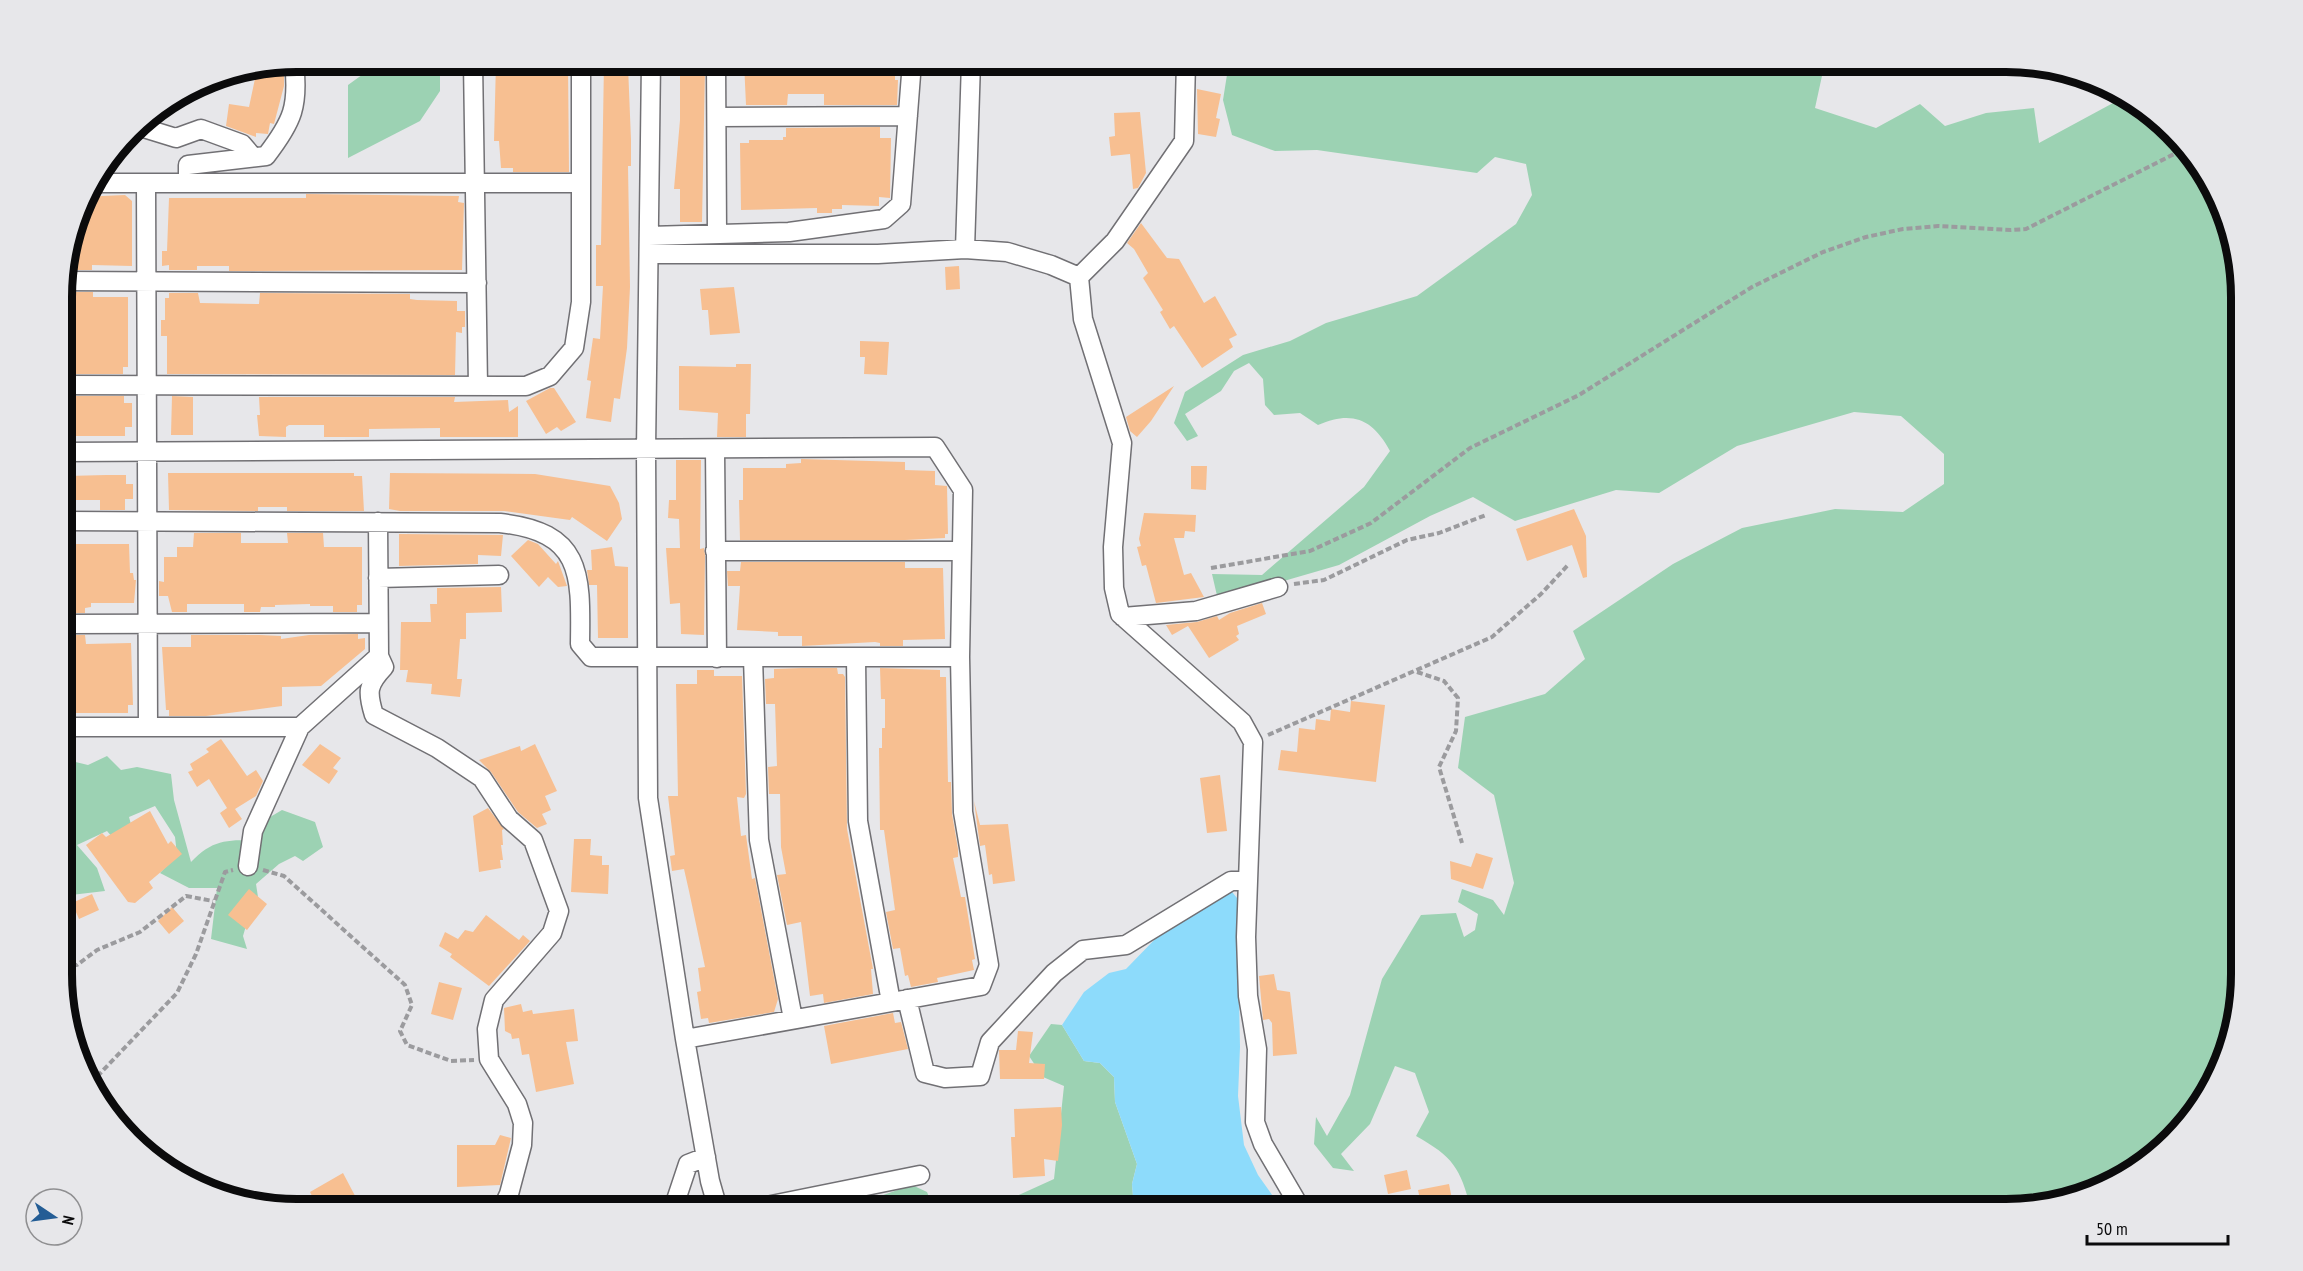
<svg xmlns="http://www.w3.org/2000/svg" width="2303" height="1271" font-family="'PT Sans Narrow',sans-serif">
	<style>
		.green { fill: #9cd2b3 }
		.water { fill: #8ddbfb }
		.building { fill: #f7bf91 }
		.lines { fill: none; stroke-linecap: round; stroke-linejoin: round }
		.minor-casing { stroke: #717074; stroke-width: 21 }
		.path { stroke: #9b9b9e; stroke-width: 4; stroke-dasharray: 6 3; stroke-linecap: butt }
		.minor { stroke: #fff; stroke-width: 18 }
		.rim { fill: none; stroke: #0b0b0c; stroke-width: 8 }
	</style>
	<rect width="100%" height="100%" fill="#e7e7ea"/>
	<!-- green -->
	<path class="green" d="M362,62H440V91L420,121L348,158V85L366,72Z
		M1229,62H1825L1815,108L1876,128L1920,104L1945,126L1986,113L2034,108L2039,143L2126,96L2161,120L2202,166L2240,267L2241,974L2217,1078L2183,1129L2136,1170L2081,1197L2021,1209H1471C1460,1167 1453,1157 1416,1136L1429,1112L1415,1073L1395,1066L1370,1124L1341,1154L1354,1171L1333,1168L1314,1144L1316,1117L1327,1136L1350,1095L1382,979L1421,915L1456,913L1464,937L1475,930L1478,914L1458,902L1462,889L1493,900L1504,915L1514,883L1494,795L1458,768L1465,717L1545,694L1585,659L1573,631L1673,564L1742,528L1835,509L1903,512L1944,484V454L1901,416L1854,412L1737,446L1659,493L1616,490L1515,521L1473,497L1430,516L1339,565L1218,600L1212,574L1262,575L1364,487L1390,451C1373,419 1352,410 1318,425L1300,413L1274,415L1265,405L1263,379L1249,363L1234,371L1221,391L1185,414L1198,436L1187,441L1174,423L1185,392L1243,355L1290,341L1326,323L1417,296L1516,224L1532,195L1526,164L1495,157L1477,173L1317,150L1275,151L1232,135L1223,100Z
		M107,756L121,770L137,767L171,774L174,800L191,862C212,840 226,840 255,840L260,823L282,810L315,822L323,847L303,861L295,856L279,864L256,884L260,910L250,912L243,936L247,949L211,939L217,888H189L160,873L177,855L175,837L155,806L129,817L139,854L131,859L107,831L77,845L97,868L105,891L71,895L63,907V759L88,765Z
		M1051,1024L1062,1025L1084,1061L1100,1063L1114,1077L1115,1102L1137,1164L1132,1184L1134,1209H988L1054,1179L1064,1086L1043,1077L1029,1056Z
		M912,1185L927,1192L934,1209H860L869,1200Z"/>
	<!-- water -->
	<path class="water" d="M1228,887L1237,898L1240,1047L1238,1096L1244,1145L1258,1175L1282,1209H1134L1132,1184L1137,1164L1115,1102L1114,1077L1100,1063L1084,1061L1062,1025L1084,992L1109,973L1126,969L1159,935Z"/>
	<!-- building -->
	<path class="building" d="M496,62H568L569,172H513V168H501L499,141H494Z
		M604,62H626L628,66L631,140V166H628L630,287L627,348L620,399L614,398L611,422L586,418L591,381L587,380L593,338L600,339L603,286H596V245H601Z
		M680,62H702V69H705L702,222H680V189H674L680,120Z
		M744,62H823V68H866V62H886V69H895V80H898L897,105H824V94H788L787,105H746Z
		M259,71L284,76V86L274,124L270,123L268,134L256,133V137L226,126L229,104L249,107L256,74L258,75Z
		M1197,89L1221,94L1216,118L1220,119L1216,137L1198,134Z
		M1140,112L1146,173L1138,188L1133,189L1130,154L1111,156L1109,137L1115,136L1114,113Z
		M880,127V138H891L890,198L879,197V206L842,205V209H832V213H817V208L741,210L740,143H749V140H783V137H786V128Z
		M306,194L459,196L458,202L464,203L462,270L229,271V266H197V270H169V265L162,266V251H167L169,198H306Z
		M125,195L132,201V266L92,265V270H72V266H66L83,204L95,205L94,197L102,196Z
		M1141,223L1167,258L1179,259L1204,303L1215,296L1237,335L1229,339L1233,347L1202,368L1174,326L1170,329L1160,312L1163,310L1143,278L1148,273L1134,249L1127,243Z
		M959,266L960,289L946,290L945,267Z
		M734,287L740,333L710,335L708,310H702L700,289Z
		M73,292H93V297H128V367H123V374H70V367H65V362H62V336H65V298H73Z
		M169,293H198L200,303L259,304L260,293L410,294V299L417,300L457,301V311H465V327H462V333L456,332L455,375L167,374V336H161V320H165V298H169Z
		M860,341L889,342L887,375L864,374L865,357H860Z
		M736,364H751L750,414H746V437H717L718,413L679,410V366L736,367Z
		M1174,386L1151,421L1137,437L1130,431L1126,417Z
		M550,388H554L576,422L561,431L557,427L546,434L526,401Z
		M62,396H124V403H132V427H125V436H68V410L62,411Z
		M172,396L193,397V435H171Z
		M259,397H455L454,402L508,400L509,412L518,406V437H440V428L369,429V437H324V425H289L286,427V437L259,436L257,415H260Z
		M801,459L905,462V470L935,471V485L947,486L948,534H945V538L905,540H740L739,500H743V468H786V464L801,463Z
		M676,460H701L700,549L704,548L705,555L704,635L681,634L680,603L670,604L666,548H680L679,519L668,518L669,500H676Z
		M1191,466H1207L1206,490L1191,489Z
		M168,473H354V476H362L364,511H287V507H258V511L169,510Z
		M390,473L535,474L610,486L619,503L622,519L607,541L572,517L570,520L504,511H400L389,509Z
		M106,475H126V484H133V499H125V510H100V500H67V476Z
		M1574,509L1586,536L1587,577L1583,578L1572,545L1527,561L1516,529Z
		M1144,513L1196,515L1195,532L1185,531L1184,538H1174L1184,575L1191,573L1204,597L1156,603L1146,565L1142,566L1137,547L1141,546L1139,539Z
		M194,533H241V543H288L287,533H323L324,547H362V605H357V612H333V606H310V604L275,605V607H261L260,612H244V604H187V612H172L168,596H159V581L164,582V557H177V547H193Z
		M399,534L503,535L501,556L478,555V564L399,566Z
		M528,540L538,544L556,564L558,561L567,586L558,587L548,577L539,587L511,556Z
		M63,544H129L130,573H133L134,580H136L134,603H91V607L85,608V613H64Z
		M612,547L615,566L628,567V638H598L597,585H589L587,570H592L591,550Z
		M741,562H905V568H943L945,639L903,640V646H880V643L875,642L802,646V636H778V632L737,630L740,586H728L727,571H740Z
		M501,587L502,612L466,613V639H460L457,679H462L460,697L431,694L432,684L406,682L408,670H400L401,622H431L430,604H437V588Z
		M1262,603L1266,614L1237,626L1239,634L1236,636L1239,640L1209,658L1188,626L1172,635L1166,625L1197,622L1217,616L1219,620L1230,613Z
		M358,634V639L365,638V649L321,686L282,687V706L206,716H169V710H166L162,647H191V635H260L281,636V639L309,635Z
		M67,635H85L86,644L131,643L133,705H128V713H63V644H67Z
		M802,668H837L838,674H843L845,677L847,829L873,969H871L873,994L824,1003L823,994L810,996L801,922L787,925L777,875L786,874L781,847L780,794H769L768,767L777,766L775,704H766L765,679L774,678V669Z
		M880,668L940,670V677H946L948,782H951L952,814L958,849V857L953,858L961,897H965L975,959L972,960L974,970L937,978L938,982L911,987L908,975L905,976L900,948L893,949L886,912L895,910L884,830H880L879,748H882V728H885V699H881Z
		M697,670H714V676H742L746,794L744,798L737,797L741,836L746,835L752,879L755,878L778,999L774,1012L709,1023L708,1018L701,1019L697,992L701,991L698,968L705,967L689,891L684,869L672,871L670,856L675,855L668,796H678L676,684H697Z
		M1351,701L1385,705L1376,782L1278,770L1281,750L1297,752L1299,728L1315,730L1316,719L1330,721L1331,709L1350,712Z
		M221,739L247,776L256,770L263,781L256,796L235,809L242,819L229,828L220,813L227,808L209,779L197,787L188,772L193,770L190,764L209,752L206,749Z
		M320,744L341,758L333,768L338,771L329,784L302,765Z
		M535,744L557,791L545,796L551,810L542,814L547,824L537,828L518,812L491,772L479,760L520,746L521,751Z
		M1220,775L1227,831L1207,833L1200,778Z
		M974,801L980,825L1008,824L1015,881L993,884L992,874L989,875L985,845L980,846Z
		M488,808L504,829L502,830L503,845H501L503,860H500L501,868L479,872L473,816Z
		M150,811L168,844L171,841L182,854L149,882L153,888L135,903L128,902L86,845L102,833L106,837Z
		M574,839H591L590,855L602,856V865H609L608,894L571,892Z
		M1476,853L1493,858L1483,889L1451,879L1450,861L1471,867Z
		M249,889L267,904L247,930L228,915Z
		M92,894L99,910L79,919L72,903Z
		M172,907L184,921L169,934L158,921Z
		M486,915L519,940L523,935L530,941L489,986L450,957L452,954L439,946L445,932L458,939L465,930L473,932Z
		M1274,974L1277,990L1290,992L1297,1054L1273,1056L1272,1023L1269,1019L1263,1020L1259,976Z
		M439,982L462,988L453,1020L431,1014Z
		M521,1004L523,1012L532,1010L533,1014L574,1009L578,1041L566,1042L574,1084L536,1092L529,1054L522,1055L519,1038L512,1039L511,1034L505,1031L504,1008Z
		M893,1013L895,1023L901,1022L908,1049L831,1064L824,1026Z
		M1018,1031L1033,1032L1029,1063L1045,1064L1044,1079H1000L999,1050H1016Z
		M1061,1107L1062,1125L1058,1161L1044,1159L1045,1176L1013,1178L1011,1137H1015L1014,1109Z
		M500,1135L511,1138L500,1185L457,1187V1145H495Z
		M1407,1170L1411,1189L1388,1194L1384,1175Z
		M343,1173L362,1209L289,1208L312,1196L310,1192Z
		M1449,1184L1454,1209H1422L1418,1190Z"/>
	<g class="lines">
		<defs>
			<path id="minor" d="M473,62L478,386
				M651,62L646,450L648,798L685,1039L710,1181L718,1209
				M716,62L717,234
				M1186,62L1184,141L1115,241L1079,277L1083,319L1122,443L1113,547L1114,588L1120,614L1242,722L1253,742L1246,937L1248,996L1257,1049L1255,1122L1263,1144L1301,1209
				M717,117L908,116
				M137,126L176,138L201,129L242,144L253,157
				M94,183H580
				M146,183L148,727
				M188,183V165L266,156C293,121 299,106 294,62
				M649,236L789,232L884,219L901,204L912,62
				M965,249L971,62
				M649,254H878L965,249L1007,252L1051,265L1079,277
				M62,281L477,283
				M62,385L526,386L550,376L574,348L581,302V62
				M715,450L717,658
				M62,452L935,447L963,490L960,657L963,812L989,965L981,986L685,1039
				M63,521L500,523C583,532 581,574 580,644L591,657H960
				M715,551H962
				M378,578L499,575
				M1123,617L1196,611L1278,587
				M63,624L378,623
				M379,656L384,667C367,685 367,692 374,715L437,748L482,778L509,819L533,840L559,911L552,933L494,1000L487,1029L489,1059L517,1104L523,1123L522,1145L509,1194L502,1209
				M753,658L759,840L793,1019
				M856,658L858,821L891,1002
				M63,727H300L379,656L378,522
				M248,866L253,831L300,727
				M907,999L925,1073L945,1078L980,1076L990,1042L1054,973L1083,950L1126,945L1231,881H1248
				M673,1209L688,1164L706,1157
				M752,1209L920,1175"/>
		</defs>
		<!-- minor casing -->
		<use href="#minor" class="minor-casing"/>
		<!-- path -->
		<path class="path" d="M1211,568L1310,551L1371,523L1470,448L1579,395L1752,287L1823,252L1866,237L1903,229L1938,226L2011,230L2026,229L2186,148
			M1294,584L1324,580L1407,540L1439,533L1486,515
			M1417,672L1444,681L1458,698L1456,731L1439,767L1462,843
			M1268,735L1492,637L1541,594L1568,565
			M263,870L284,876L405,985L412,1005L400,1031L407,1045L451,1061L474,1060
			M63,965H77L97,950L140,932L186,896L213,901
			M91,1083L177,993L196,954L225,872L233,870"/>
		<!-- minor -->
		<use href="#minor" class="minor"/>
	</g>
	<!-- crop -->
	<path d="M0 0H2303V1271H0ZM297 72H2006A225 225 0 0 1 2231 297V974A225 225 0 0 1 2006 1199H297A225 225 0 0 1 72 974V297A225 225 0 0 1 297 72Z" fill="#e7e7ea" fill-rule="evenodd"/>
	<path class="rim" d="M297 72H2006A225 225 0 0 1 2231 297V974A225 225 0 0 1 2006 1199H297A225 225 0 0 1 72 974V297A225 225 0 0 1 297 72Z"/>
	<!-- north arrow -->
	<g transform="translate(54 1217) rotate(103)"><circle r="28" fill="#e7e7ea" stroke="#8f8f91" stroke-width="1.5"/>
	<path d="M0-4.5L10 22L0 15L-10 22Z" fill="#245d95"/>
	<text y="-9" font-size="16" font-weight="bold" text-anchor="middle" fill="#0b0b0c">N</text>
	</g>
	<!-- scale -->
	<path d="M2087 1235v9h141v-9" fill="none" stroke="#0b0b0c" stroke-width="3"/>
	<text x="2096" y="1235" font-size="18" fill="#0b0b0c" stroke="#e7e7ea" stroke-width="4.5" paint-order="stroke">50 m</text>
</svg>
